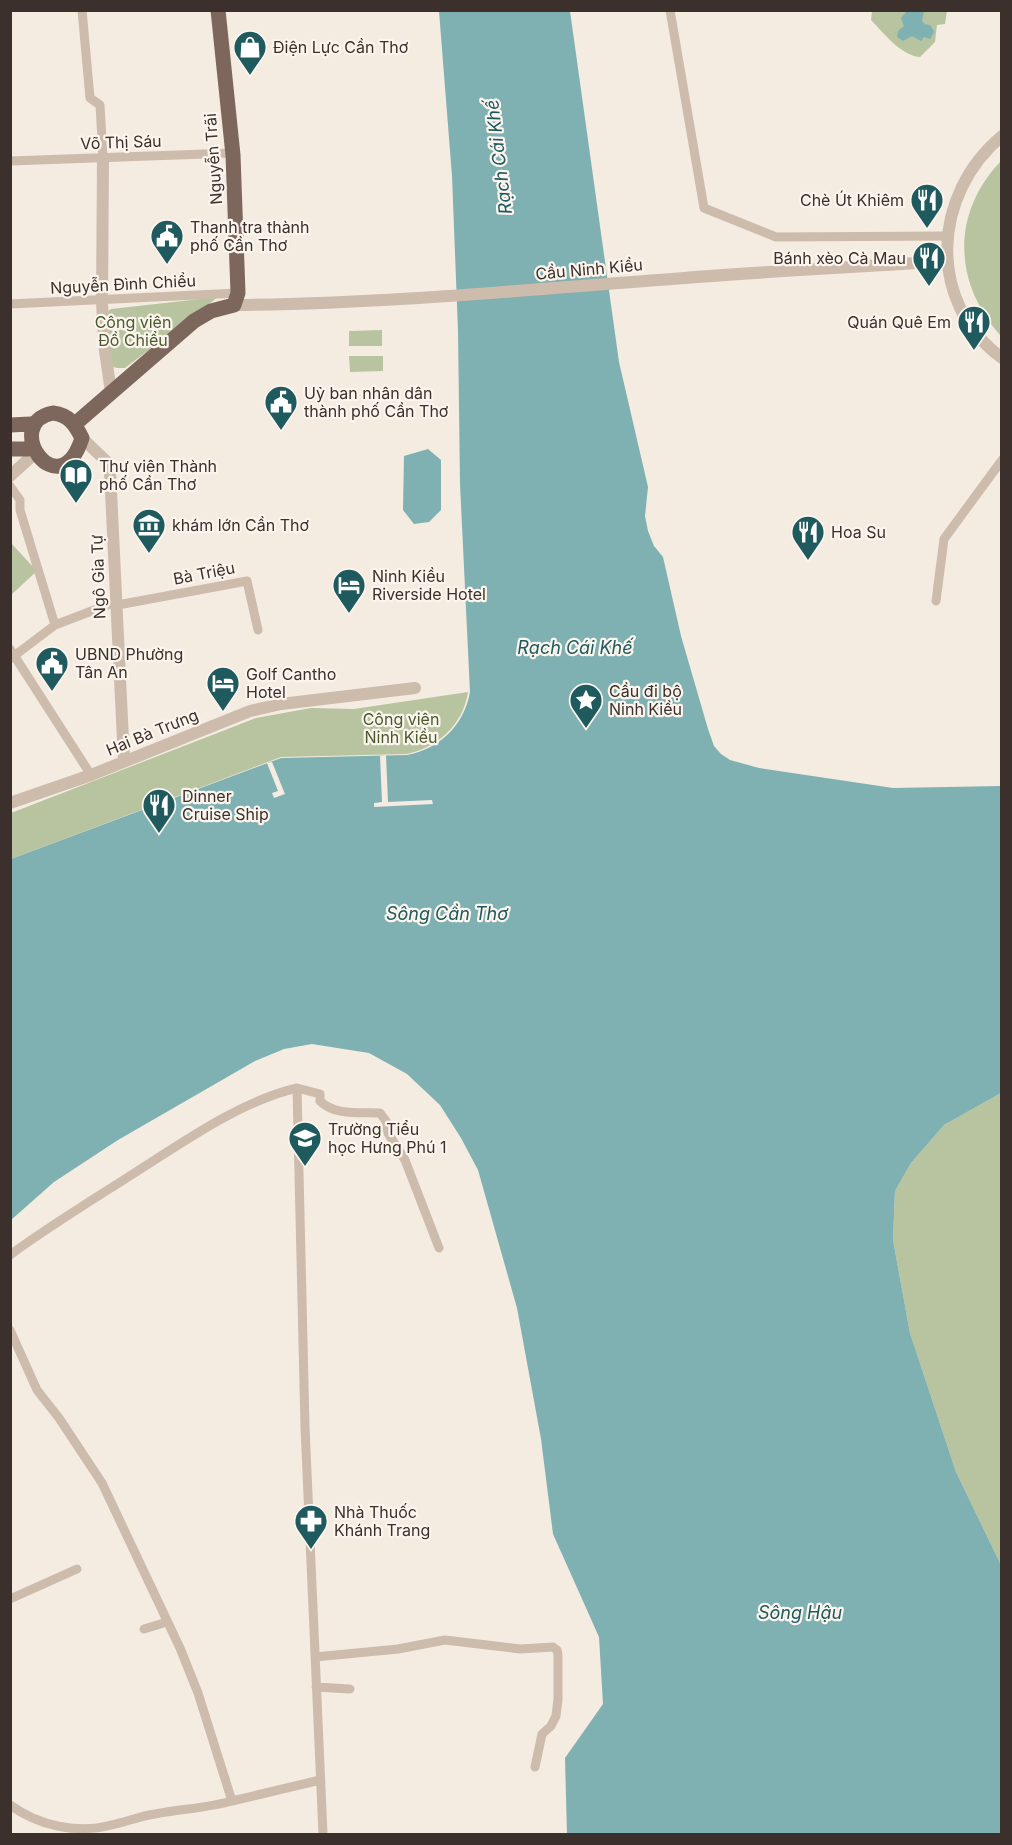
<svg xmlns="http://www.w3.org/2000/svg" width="1012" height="1845" font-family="Inter,sans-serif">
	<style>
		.green { fill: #b8c4a0 }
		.water { fill: #7fb0b2 }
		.pier { fill: #f4ebe1 }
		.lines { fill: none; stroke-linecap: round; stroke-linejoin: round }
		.minor { stroke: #cdbbac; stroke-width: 9 }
		.tertiary { stroke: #cdbbac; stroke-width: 12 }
		.primary { stroke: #7d675c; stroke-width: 15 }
		.labels { text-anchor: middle; stroke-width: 4.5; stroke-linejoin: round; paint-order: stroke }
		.poi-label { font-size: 16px; fill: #3b302b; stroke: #fbf5ee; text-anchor: start }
		.street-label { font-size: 16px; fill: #3b302b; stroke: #fbf5ee }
		.park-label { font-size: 16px; fill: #4a5a2e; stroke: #fbf5ee }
		.water-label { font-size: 18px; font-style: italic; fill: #1f5a5e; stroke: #fbf5ee }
	</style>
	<rect width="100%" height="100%" fill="#f4ebe1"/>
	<!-- green -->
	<path class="green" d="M872,11H947L945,24L937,25L935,42L920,57C900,55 885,34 871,20Z
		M1001,161V336C953,283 951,213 1001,161Z
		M218,297L125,368H117L111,366L107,312L111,309Z
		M382,330V346H349V331Z
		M349,356H383V371L350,372Z
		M10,542L37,571L11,595H10Z
		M468,692C463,725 438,747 407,754L281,757L11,859V813L256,718L311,708L354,709Z
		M1001,1093V1565L956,1472L910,1333L893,1240L895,1191L911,1163L944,1125Z"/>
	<!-- water -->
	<path class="water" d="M439,11H570L619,362L648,487L645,516L648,531L654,546L663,557L681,636L708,729L714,746L721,754L730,760L759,768L893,788L1001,786V1093L944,1125L911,1163L895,1191L893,1240L910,1333L956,1472L1001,1565V1834H567L565,1758L603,1704L599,1637L553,1534L541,1439L517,1308L478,1170L461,1138L440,1105L407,1074L369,1053L312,1044L284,1049L255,1061L118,1140L54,1182L11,1220V859L281,758L407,755C439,749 464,726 470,692L460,484L458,330L452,176Z
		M907,11H924L922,21L926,25L927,24L931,26L934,32L930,39L924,37L921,41L912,36L903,41L897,37L898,31L904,26L901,18Z
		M428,449L441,460V510L429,522L414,524L403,510L404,456Z"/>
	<!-- pier -->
	<path class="pier" d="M386,755L388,802L432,800L433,804L374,807V803L382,802L380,756Z
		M272,762L285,794L274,798L272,793L278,791L267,763Z"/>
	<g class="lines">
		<!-- minor -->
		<path class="minor" d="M82,10L90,98L100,105L103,158
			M670,10L704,208L776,237L947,236
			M10,161L233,153
			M10,304L238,293
			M10,486L20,500V510L55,625
			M936,601L944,539L1002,460
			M10,649L91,775
			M10,659L55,625L115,602L123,604L247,581L258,630
			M297,1088L320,1094V1101C335,1116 360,1112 380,1113L386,1121L388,1133L405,1160L439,1248
			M10,1255C51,1225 94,1199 136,1172C185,1141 241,1101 297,1088L305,1427L323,1834
			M10,1330L37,1390L59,1418L102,1483L180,1648L198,1693L232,1801C207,1808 181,1809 155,1814C140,1816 126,1822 111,1825C77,1834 39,1826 10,1805
			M10,1599L77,1569
			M144,1629L167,1622
			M315,1657L398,1649L445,1640L520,1649L553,1647L557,1650L558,1655V1699L556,1716L551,1726L542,1734L535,1767
			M316,1687L350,1689
			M232,1801L320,1780"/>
		<!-- tertiary -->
		<path class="tertiary" d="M1002,136C932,194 926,302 1002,358
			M103,158L102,301L104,344L111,392
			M234,305C384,304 534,289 684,278C772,271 860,267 948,261
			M82,438L106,461L110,471L124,761
			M10,476L32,456
			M10,803L91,775L250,711L281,704L415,688"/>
		<!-- primary -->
		<path class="primary" d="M53,413C69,415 75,424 82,438C59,510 0,423 53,413Z
			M75,424L194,321L211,311L234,305L238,293L233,155L218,10
			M10,425L31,424
			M10,449H28"/>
	</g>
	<!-- icons -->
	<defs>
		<symbol id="shop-pin" viewBox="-11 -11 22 30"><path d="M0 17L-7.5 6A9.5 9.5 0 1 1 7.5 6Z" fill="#1f5a5e" stroke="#fbf5ee"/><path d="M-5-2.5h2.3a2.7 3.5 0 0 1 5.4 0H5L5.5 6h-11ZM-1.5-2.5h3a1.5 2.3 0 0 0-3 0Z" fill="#fff"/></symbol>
		<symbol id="restaurant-pin" viewBox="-11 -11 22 30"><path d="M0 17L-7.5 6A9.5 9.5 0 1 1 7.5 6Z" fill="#1f5a5e" stroke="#fbf5ee"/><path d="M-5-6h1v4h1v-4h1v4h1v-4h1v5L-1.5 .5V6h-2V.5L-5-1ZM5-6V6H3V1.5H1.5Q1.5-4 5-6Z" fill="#fff"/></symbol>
		<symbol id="civic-pin" viewBox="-11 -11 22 30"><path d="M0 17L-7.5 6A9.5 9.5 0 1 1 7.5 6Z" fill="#1f5a5e" stroke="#fbf5ee"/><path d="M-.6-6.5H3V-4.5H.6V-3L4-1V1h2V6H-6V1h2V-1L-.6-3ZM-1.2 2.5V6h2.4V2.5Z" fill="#fff"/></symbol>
		<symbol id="library-pin" viewBox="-11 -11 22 30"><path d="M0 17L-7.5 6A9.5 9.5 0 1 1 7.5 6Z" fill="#1f5a5e" stroke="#fbf5ee"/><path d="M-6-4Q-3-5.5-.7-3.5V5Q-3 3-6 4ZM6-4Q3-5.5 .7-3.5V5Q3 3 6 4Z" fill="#fff"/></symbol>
		<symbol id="museum-pin" viewBox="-11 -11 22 30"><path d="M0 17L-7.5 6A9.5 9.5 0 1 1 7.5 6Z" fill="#1f5a5e" stroke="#fbf5ee"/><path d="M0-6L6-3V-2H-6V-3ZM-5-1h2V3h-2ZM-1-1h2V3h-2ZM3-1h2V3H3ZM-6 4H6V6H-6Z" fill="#fff"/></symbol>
		<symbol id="hotel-pin" viewBox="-11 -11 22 30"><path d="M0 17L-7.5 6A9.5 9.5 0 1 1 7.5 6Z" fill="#1f5a5e" stroke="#fbf5ee"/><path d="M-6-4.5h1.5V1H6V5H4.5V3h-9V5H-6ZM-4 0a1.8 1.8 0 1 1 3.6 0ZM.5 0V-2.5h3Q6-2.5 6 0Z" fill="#fff"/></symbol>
		<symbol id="sight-pin" viewBox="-11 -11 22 30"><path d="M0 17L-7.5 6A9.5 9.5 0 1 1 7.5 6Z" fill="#1f5a5e" stroke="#fbf5ee"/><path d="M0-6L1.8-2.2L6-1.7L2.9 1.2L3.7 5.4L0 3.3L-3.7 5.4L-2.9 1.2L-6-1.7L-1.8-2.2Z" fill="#fff"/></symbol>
		<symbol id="school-pin" viewBox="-11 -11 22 30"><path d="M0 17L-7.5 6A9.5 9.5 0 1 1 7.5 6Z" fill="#1f5a5e" stroke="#fbf5ee"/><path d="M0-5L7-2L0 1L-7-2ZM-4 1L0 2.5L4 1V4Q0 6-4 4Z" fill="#fff"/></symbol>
		<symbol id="pharmacy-pin" viewBox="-11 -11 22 30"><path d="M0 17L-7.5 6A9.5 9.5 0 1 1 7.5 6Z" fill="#1f5a5e" stroke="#fbf5ee"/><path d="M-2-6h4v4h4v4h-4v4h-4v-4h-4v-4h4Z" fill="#fff"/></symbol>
	</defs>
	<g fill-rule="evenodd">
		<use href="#shop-pin" x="231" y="28" width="38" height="52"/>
		<use href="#restaurant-pin" x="908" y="181" width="38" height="52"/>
		<use href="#civic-pin" x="148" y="217" width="38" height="52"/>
		<use href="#restaurant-pin" x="910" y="239" width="38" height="52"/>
		<use href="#restaurant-pin" x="955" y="303" width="38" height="52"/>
		<use href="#civic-pin" x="262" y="383" width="38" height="52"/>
		<use href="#library-pin" x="57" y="456" width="38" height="52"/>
		<use href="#museum-pin" x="130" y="506" width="38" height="52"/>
		<use href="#restaurant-pin" x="789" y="513" width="38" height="52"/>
		<use href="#hotel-pin" x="330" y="566" width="38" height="52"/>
		<use href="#civic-pin" x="33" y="644" width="38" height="52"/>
		<use href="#hotel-pin" x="204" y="664" width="38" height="52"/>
		<use href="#sight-pin" x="567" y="681" width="38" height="52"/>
		<use href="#restaurant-pin" x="140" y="786" width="38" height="52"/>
		<use href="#school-pin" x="286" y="1119" width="38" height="52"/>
		<use href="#pharmacy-pin" x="292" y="1502" width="38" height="52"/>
	</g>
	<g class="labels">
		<!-- poi labels -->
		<g class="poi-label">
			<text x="273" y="53">Điện Lực Cần Thơ</text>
			<text x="904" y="206" text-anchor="end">Chè Út Khiêm</text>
			<text x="190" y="233">Thanh tra thành<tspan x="190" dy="18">phố Cần Thơ</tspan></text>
			<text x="906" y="264" text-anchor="end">Bánh xèo Cà Mau</text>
			<text x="951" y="328" text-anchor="end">Quán Quê Em</text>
			<text x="304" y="399">Uỷ ban nhân dân<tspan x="304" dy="18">thành phố Cần Thơ</tspan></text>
			<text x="99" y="472">Thư viện Thành<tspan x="99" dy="18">phố Cần Thơ</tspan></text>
			<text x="172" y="531">khám lớn Cần Thơ</text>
			<text x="831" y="538">Hoa Su</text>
			<text x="372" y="582">Ninh Kiều<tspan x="372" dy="18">Riverside Hotel</tspan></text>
			<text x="75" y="660">UBND Phường<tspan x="75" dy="18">Tân An</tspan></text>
			<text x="246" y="680">Golf Cantho<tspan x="246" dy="18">Hotel</tspan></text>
			<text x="609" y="697">Cầu đi bộ<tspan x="609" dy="18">Ninh Kiều</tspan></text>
			<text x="182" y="802">Dinner<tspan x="182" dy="18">Cruise Ship</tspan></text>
			<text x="328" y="1135">Trường Tiểu<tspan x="328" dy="18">học Hưng Phú 1</tspan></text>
			<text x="334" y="1518">Nhà Thuốc<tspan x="334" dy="18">Khánh Trang</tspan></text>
		</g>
		<!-- street labels -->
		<g class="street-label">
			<text transform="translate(121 142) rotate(-2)" y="6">Võ Thị Sáu</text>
			<text transform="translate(213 159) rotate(-94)" y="6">Nguyễn Trãi</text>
			<text transform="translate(589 269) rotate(-5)" y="6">Cầu Ninh Kiều</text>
			<text transform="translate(123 284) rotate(-3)" y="6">Nguyễn Đình Chiểu</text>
			<text transform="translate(204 573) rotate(-11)" y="6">Bà Triệu</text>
			<text transform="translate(98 577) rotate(-92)" y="6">Ngô Gia Tự</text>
			<text transform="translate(152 732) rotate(-22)" y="6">Hai Bà Trưng</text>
		</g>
		<!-- park labels -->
		<g class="park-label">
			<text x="133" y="328">Công viên<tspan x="133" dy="18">Đồ Chiểu</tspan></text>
			<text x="401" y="725">Công viên<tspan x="401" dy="18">Ninh Kiều</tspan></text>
		</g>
		<!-- water labels -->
		<g class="water-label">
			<text transform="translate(499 157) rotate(-97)" y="6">Rạch Cái Khế</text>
			<text x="575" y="654">Rạch Cái Khế</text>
			<text x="447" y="920">Sông Cần Thơ</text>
			<text x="800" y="1619">Sông Hậu</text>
		</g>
	</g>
	<!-- border -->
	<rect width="1012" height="1845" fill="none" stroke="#3b302b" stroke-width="24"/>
</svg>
